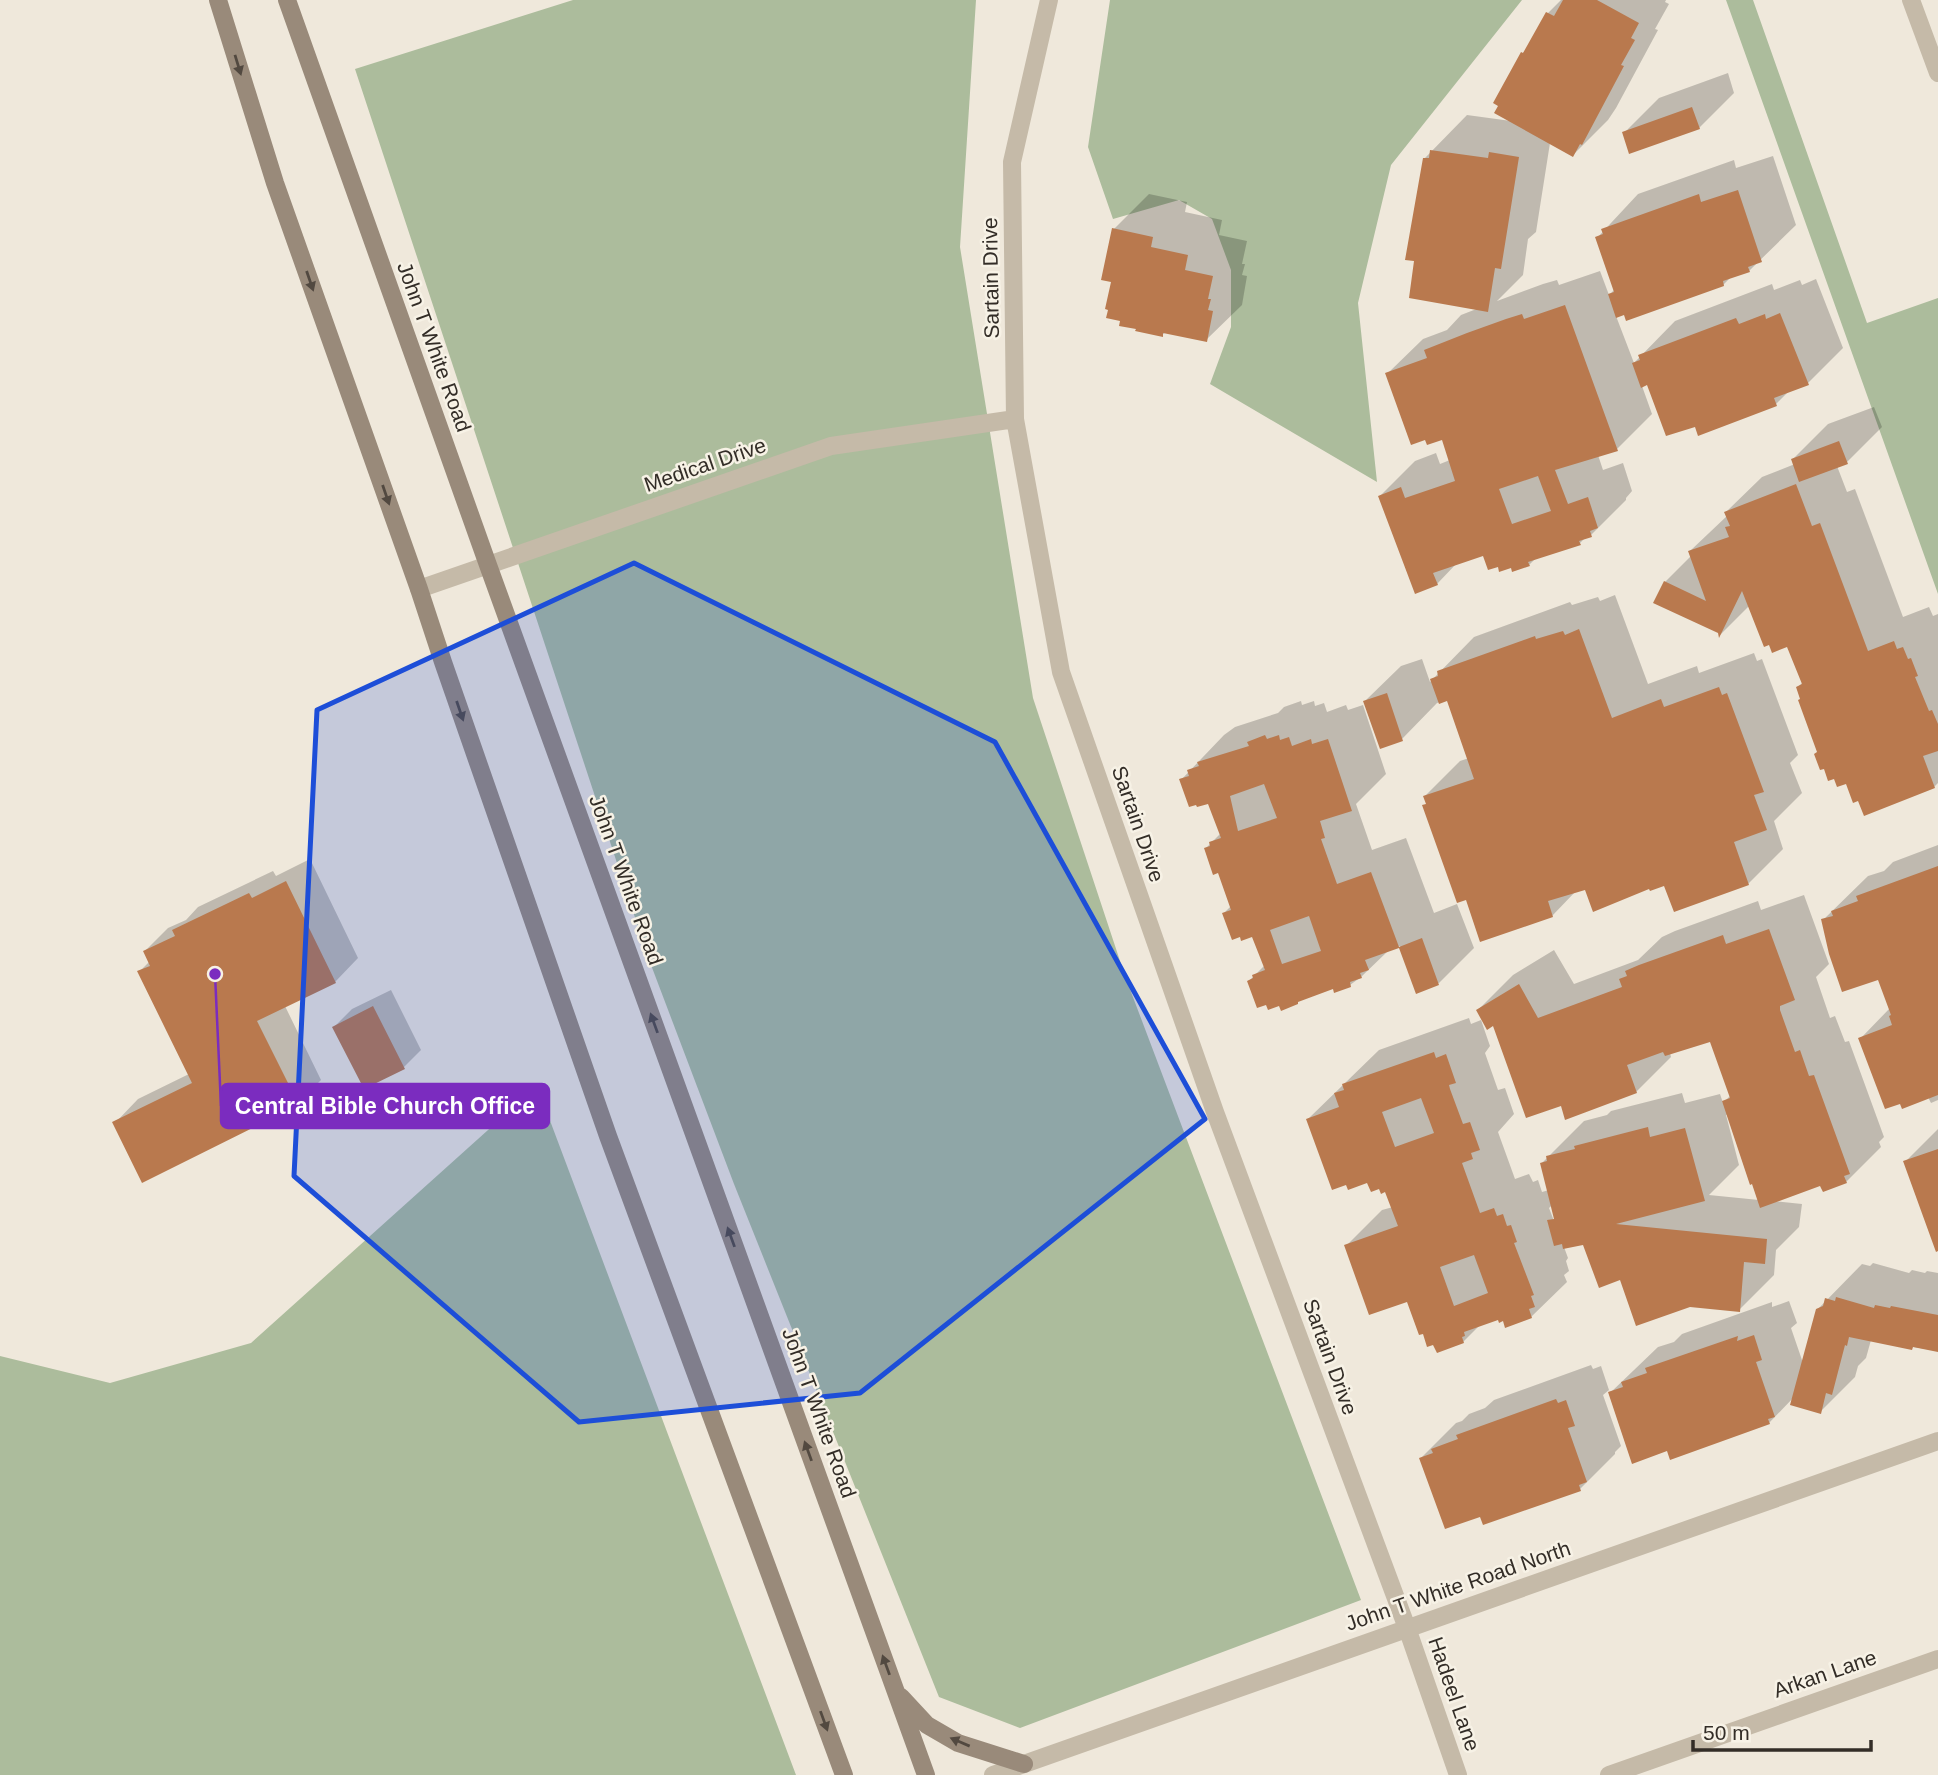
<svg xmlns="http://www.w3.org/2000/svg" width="1938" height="1775" font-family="Arial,sans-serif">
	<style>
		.green { fill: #acbc9c }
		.shadow { fill: #0003; fill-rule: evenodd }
		.building { fill: #b9794e; fill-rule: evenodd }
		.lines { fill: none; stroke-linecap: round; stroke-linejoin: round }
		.minor { stroke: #c5baa8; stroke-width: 18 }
		.secondary { stroke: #998a7a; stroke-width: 18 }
		.oneway { fill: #524940 }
		.marked { fill: #1d4ed8; fill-opacity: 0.2; stroke: #1d4ed8; stroke-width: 5; stroke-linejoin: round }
		.labels { text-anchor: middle; stroke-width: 5; stroke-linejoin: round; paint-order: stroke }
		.street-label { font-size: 21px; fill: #332d27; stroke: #f7f2e6 }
		.leader { fill: none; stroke: #7b2cbf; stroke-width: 2.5 }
		.callout-dot { fill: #7b2cbf; stroke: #f7f2e6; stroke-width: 2.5 }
		.callout { fill: #7b2cbf; stroke: #7b2cbf; stroke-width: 2.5 }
		.callout-label { font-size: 23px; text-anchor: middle; font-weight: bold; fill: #fff }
	</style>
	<rect width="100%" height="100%" fill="#efe8db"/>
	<!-- green -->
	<path class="green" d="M573,0H976L960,247L1033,698L1125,976L1361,1600L1020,1728L939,1697L734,1184L648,957L355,69Z
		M1110,0H1522L1391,165L1358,303L1377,482L1210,384L1231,327V270L1212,219L1179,200L1113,219L1088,147Z
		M1726,0H1753L1867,323L1938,298V594Z
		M537,1086L796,1775H0V1356L110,1383L251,1343Z"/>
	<!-- shadow -->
	<path class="shadow" d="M1561,0H1666L1665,2L1669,4L1655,29L1658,30L1616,108L1608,120L1573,155L1550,143L1536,232L1528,239L1523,275L1497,301L1543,284L1557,280L1559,285L1600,271L1609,295L1615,289L1597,238L1638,194L1734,160L1736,168L1773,156L1796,225L1749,271L1732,276L1723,285L1616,316L1634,363L1675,321L1772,284L1774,290L1800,280L1802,285L1816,279L1843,348L1808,383L1790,390L1776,404L1696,425L1648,383L1642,386L1652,414L1617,449L1598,455L1603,470L1623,463L1632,491L1626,498V500L1591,535L1586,537L1580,543L1536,558L1529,565H1499L1484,554L1457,563L1437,584L1380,496L1415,461L1436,453L1440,464L1450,460L1443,437L1387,374L1423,339L1447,330L1461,315L1479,308L1425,158L1467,115L1511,121L1523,53L1529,46L1548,13Z
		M1728,73L1734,93L1699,128L1624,133L1659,98Z
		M1149,194L1187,202L1185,212L1222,220L1219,235L1247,241L1242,264H1245L1242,275L1247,276L1242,305L1206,340L1166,332L1162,335L1113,281L1114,229Z
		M1874,407L1882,427L1847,462L1837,466L1847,492L1855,489L1903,617L1929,607L1933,616L1938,614V783L1934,787L1859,798L1847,782L1819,751L1798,687L1803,682L1788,645L1749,606L1720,635L1719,632L1665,582L1692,555L1690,551L1728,515L1726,512L1762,477L1795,464L1793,459L1828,424Z
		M1615,595L1648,684L1697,666L1699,673L1754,653L1757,661L1762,659L1798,755L1790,763L1802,793L1774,821L1783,849L1748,884L1666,883L1586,888L1576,891L1552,916L1467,898L1425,796L1460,761L1469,758L1449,699L1437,703L1402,739L1365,701L1401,666L1422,659L1430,682L1474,637L1570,602L1572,605L1598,597L1600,601Z
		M1301,701L1302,705L1314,701L1315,706L1324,703L1327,712L1346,705L1348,710L1363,705L1386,774L1356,804L1372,850L1406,838L1434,913L1457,904L1474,948L1439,983L1417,991L1400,946L1388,951L1361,977L1350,985L1334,987L1280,1004L1249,981L1265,965L1253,934L1224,913L1231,906L1219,871L1206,848L1221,833L1209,801L1181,780L1224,735L1235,727L1278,713L1284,707Z
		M1938,845V1100L1931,1103L1928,1097L1860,1039L1890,1008L1879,978L1823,920L1868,876L1884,871L1893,862Z
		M310,859L358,958L335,982L285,1006L321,1080L298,1103L115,1123L138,1099L189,1074L139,972L150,961L145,951L168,928L186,920L198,907L273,871L276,876Z
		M1804,895L1829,964L1816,977L1830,1018L1835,1016L1845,1042L1849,1041L1884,1137L1879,1142L1881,1147L1846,1182L1821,1183L1772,1201L1802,1204L1799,1227L1776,1250L1774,1275L1739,1310L1621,1278L1584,1243L1564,1247L1568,1258L1566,1261L1569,1271L1564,1275L1567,1282L1531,1317L1504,1319L1499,1318L1480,1325L1463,1342L1408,1300L1347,1245L1382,1210L1393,1207L1386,1190L1368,1180L1308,1119L1379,1050L1469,1018L1471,1024L1481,1020L1490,1046L1485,1053L1498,1090L1505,1088L1514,1114L1498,1132L1515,1179L1529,1174L1533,1182L1538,1180L1542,1192L1549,1190L1542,1163L1584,1121L1607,1115L1611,1111L1682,1093L1685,1103L1720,1094L1723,1103L1731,1095L1711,1040L1670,1053L1671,1057L1636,1092L1562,1103L1494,1024L1478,1010L1513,975L1554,950L1574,984L1638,960L1662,937L1675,931L1758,901L1761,910ZM1729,1114L1759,1200L1709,1195L1739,1165L1726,1115ZM1552,1205L1556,1221H1554L1549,1208Z
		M391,990L421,1050L404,1067L334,1027L352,1009Z
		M1938,1129V1227L1905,1162Z
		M1873,1263L1909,1273L1912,1270L1925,1273L1927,1271L1938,1273V1351L1871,1340L1866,1358L1858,1366L1855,1377L1820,1412L1794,1397L1769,1423L1669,1449L1633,1461L1609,1390L1603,1395L1621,1446L1615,1452V1454L1580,1489L1482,1515L1421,1458L1456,1423L1462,1421L1469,1414L1485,1408L1494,1400L1591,1365L1593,1369L1601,1366L1610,1393L1658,1347L1674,1342L1682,1334L1772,1302V1307L1789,1301L1797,1323L1791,1328L1803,1363L1817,1310L1862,1264L1870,1266Z"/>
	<!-- building -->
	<path class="building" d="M1563,0H1597L1639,23L1631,38L1635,40L1621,65L1624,66L1582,145L1580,144L1573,157L1494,113L1498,106L1493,103L1521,52L1523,53L1546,12L1554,16Z
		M1692,107L1700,129L1629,154L1622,132Z
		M1430,150L1488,158L1489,152L1519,157L1501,269L1495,268L1488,312L1409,298L1414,261L1405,260L1423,158H1429Z
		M1738,190L1762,262L1748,267L1750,272L1723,281L1724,286L1626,321L1624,315L1616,318L1608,294L1614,292L1595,237L1603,234L1601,229L1699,194L1701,202Z
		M1112,228L1153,237L1151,247L1188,255L1185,270L1213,276L1208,299H1211L1208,310L1213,311L1207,342L1163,333V337L1135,331L1136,329L1119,326L1120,321L1106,318L1108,310L1105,309L1111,282L1101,280Z
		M1565,305L1618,451L1555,470L1568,504L1588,497L1598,528L1590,531L1592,537L1579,541L1581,545L1528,562L1530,566L1512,572L1511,568L1499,572L1498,567L1488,570L1483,556L1433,573L1438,585L1415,594L1378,496L1401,487L1405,498L1455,481L1442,440L1427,445L1425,440L1411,445L1385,373L1427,358L1424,350L1467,333L1506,319L1522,314L1524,319ZM1538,476L1551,511L1512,524L1499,489Z
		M1780,313L1809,385L1774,398L1777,406L1698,436L1695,427L1666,436L1647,385L1641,388L1632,363L1640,360L1638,355L1736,318L1739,324L1765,314L1766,319Z
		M1839,441L1848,464L1799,482L1791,459Z
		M1796,484L1812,526L1820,523L1868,651L1894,641L1897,649L1903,647L1908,659L1911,658L1918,676L1915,677L1929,711L1932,710L1938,724V751L1923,756L1935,788L1864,816L1858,801L1853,803L1846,784L1837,787L1834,779L1828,781L1824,769L1820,770L1814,754L1817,752L1798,700L1800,699L1796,687L1802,684L1787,647L1772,653L1769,645L1764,647L1742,591L1719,638L1718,633L1653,603L1664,581L1706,601L1688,551L1729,537L1725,527L1730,526L1724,512Z
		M1579,629L1612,718L1661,699L1664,707L1719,687L1722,695L1727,693L1764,792L1754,795L1767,830L1734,842L1749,885L1674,912L1664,886L1650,891L1649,889L1593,912L1585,890L1548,901L1553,917L1480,942L1466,900L1457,903L1422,805L1426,804L1423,796L1474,779L1447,701L1439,704L1430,679L1438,676L1437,671L1535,636L1536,639L1563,631L1565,635Z
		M1387,693L1403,741L1380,749L1363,701Z
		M1265,735L1267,739L1279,735L1280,740L1289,737L1292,746L1311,739L1312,744L1328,739L1352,811L1320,821L1325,838L1321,839L1337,884L1371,872L1399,947L1422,938L1439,985L1416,994L1399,948L1365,960L1369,970L1360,973L1362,978L1350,982L1351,987L1334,993L1333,989L1298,1002V1004L1281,1011L1279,1006L1268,1010L1266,1005L1257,1008L1247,981L1253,978L1252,975L1265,970L1252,937L1241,941L1240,937L1232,940L1222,913L1231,910L1218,873L1213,875L1204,848L1210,846L1209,842L1221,838L1208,804L1197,807L1196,805L1189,807L1179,779L1189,776L1187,770L1199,766L1197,762L1249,746L1247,742ZM1264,784L1277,818L1238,831L1230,796ZM1309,916L1321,951L1282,964L1270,930Z
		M1938,866V1095L1902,1109L1900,1104L1885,1109L1858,1038L1892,1025L1889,1016L1891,1015L1878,980L1842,992L1829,954L1821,919L1833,916L1831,911L1858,901L1856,896Z
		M286,881L336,983L257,1021L299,1105L142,1183L112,1122L192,1083L137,971L150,966L143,951L175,936L172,930L249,893L252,898Z
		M1769,929L1795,1000L1780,1006V1010L1795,1052L1800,1050L1809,1076L1814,1075L1850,1174L1844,1176L1847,1183L1823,1192L1820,1186L1760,1208L1752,1184L1750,1185L1722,1101L1730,1098L1710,1042L1665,1056L1663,1052L1627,1065L1637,1093L1565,1120L1561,1106L1526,1118L1493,1026L1487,1030L1476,1010L1519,984L1538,1018L1622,987L1619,979L1627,976L1625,971L1639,965L1723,935L1726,944Z
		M373,1006L405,1069L364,1089L332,1027Z
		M1434,1052L1436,1058L1446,1054L1456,1083L1449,1085L1450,1089L1463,1124L1470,1122L1480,1150L1471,1153L1473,1159L1462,1163L1480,1213L1494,1208L1497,1216L1503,1214L1507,1226L1511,1225L1517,1242L1514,1243L1534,1295L1531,1296L1535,1307L1529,1309L1532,1318L1505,1328L1503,1321L1499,1323L1498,1320L1464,1332L1465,1336L1462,1337L1464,1343L1437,1353L1433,1345L1427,1347L1423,1334L1419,1335L1407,1302L1369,1315L1344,1245L1398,1226L1385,1192L1381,1194L1379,1189L1371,1192L1367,1183L1348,1190L1346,1185L1332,1190L1306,1119L1339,1107L1334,1093L1344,1090L1342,1084ZM1421,1098L1434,1133L1395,1147L1382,1112ZM1474,1255L1488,1293L1454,1306L1440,1267Z
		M1648,1127L1650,1137L1685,1128L1705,1201L1616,1224L1767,1239L1765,1264L1744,1262L1740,1312L1690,1307L1636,1326L1620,1280L1599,1288L1583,1245L1563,1249L1562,1244L1554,1246L1547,1220L1554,1219L1540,1163L1547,1161L1546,1156L1575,1149L1574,1146Z
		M1938,1149V1251L1936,1252L1903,1161Z
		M1836,1297L1874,1308L1875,1305L1890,1308L1891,1306L1938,1315V1352L1913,1347L1912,1350L1849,1337L1847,1346L1845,1345L1832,1395L1826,1393L1821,1414L1790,1405L1816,1309L1823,1306L1825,1298L1835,1301Z
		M1754,1335L1762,1360L1756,1362L1775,1417L1768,1419L1770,1424L1670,1460L1667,1451L1632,1464L1608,1392L1623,1387L1621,1382L1647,1373L1645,1368L1738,1336L1737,1341Z
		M1556,1399L1558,1403L1566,1400L1575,1426L1568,1428L1587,1482L1579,1485L1581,1491L1483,1525L1480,1517L1445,1529L1419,1458L1433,1453L1431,1449L1458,1439L1456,1435Z"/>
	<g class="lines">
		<!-- minor -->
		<path class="minor" d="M1049,0L1012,162L1015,419L1061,672L1215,1112L1407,1628L1458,1775
			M1911,0L1938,73
			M419,589L831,446L1015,419
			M993,1775L1938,1441
			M1609,1775L1938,1659"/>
		<!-- secondary -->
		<path class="secondary" d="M218,0L275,183L419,589L443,662L608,1136L844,1775
			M287,0L488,565L926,1775
			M901,1697L927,1725L958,1743L1024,1764"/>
	</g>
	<!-- one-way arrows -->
	<defs><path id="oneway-solid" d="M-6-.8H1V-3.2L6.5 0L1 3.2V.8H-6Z" transform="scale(1.75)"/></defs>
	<g class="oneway">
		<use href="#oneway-solid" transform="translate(238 65) rotate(73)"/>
		<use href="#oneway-solid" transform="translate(310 281) rotate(71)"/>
		<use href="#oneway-solid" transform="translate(386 495) rotate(71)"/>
		<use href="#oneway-solid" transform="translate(460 711) rotate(71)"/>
		<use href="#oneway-solid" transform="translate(654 1023) rotate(-110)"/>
		<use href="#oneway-solid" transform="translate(731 1237) rotate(-110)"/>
		<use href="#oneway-solid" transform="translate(808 1451) rotate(-110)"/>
		<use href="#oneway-solid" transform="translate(886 1665) rotate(-110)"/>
		<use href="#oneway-solid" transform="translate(824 1721) rotate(70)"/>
		<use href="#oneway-solid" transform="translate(960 1742) rotate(-157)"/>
	</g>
	<!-- marked area -->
	<path class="marked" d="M634,563L995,742L1205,1119L860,1393L579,1422L294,1176L317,710Z"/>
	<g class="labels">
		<!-- street labels -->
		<g class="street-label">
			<text transform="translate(991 278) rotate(-91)" y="7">Sartain Drive</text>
			<text transform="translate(434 347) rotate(70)" y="7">John T White Road</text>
			<text transform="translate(705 465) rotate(-19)" y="7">Medical Drive</text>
			<text transform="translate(1138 824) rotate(71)" y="7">Sartain Drive</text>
			<text transform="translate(626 880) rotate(70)" y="7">John T White Road</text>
			<text transform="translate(1330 1357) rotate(70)" y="7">Sartain Drive</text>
			<text transform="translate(819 1413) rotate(70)" y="7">John T White Road</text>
			<text transform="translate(1458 1586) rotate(-19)" y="7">John T White Road North</text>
			<text transform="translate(1825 1674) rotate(-19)" y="7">Arkan Lane</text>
			<text transform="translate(1454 1694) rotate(71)" y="7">Hadeel Lane</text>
		</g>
	</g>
	<!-- callouts -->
	<path class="leader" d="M215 974L221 1106"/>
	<circle class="callout-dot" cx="215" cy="974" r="7"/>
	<rect class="callout" x="221" y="1084" width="328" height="44" rx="7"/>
	<g class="callout-label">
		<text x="385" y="1114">Central Bible Church Office</text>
	</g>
	<!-- scale -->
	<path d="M1693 1740v10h178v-10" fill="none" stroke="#332d27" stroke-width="3.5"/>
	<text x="1703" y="1740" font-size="21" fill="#332d27" stroke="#f7f2e6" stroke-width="5" paint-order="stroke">50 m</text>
</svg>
